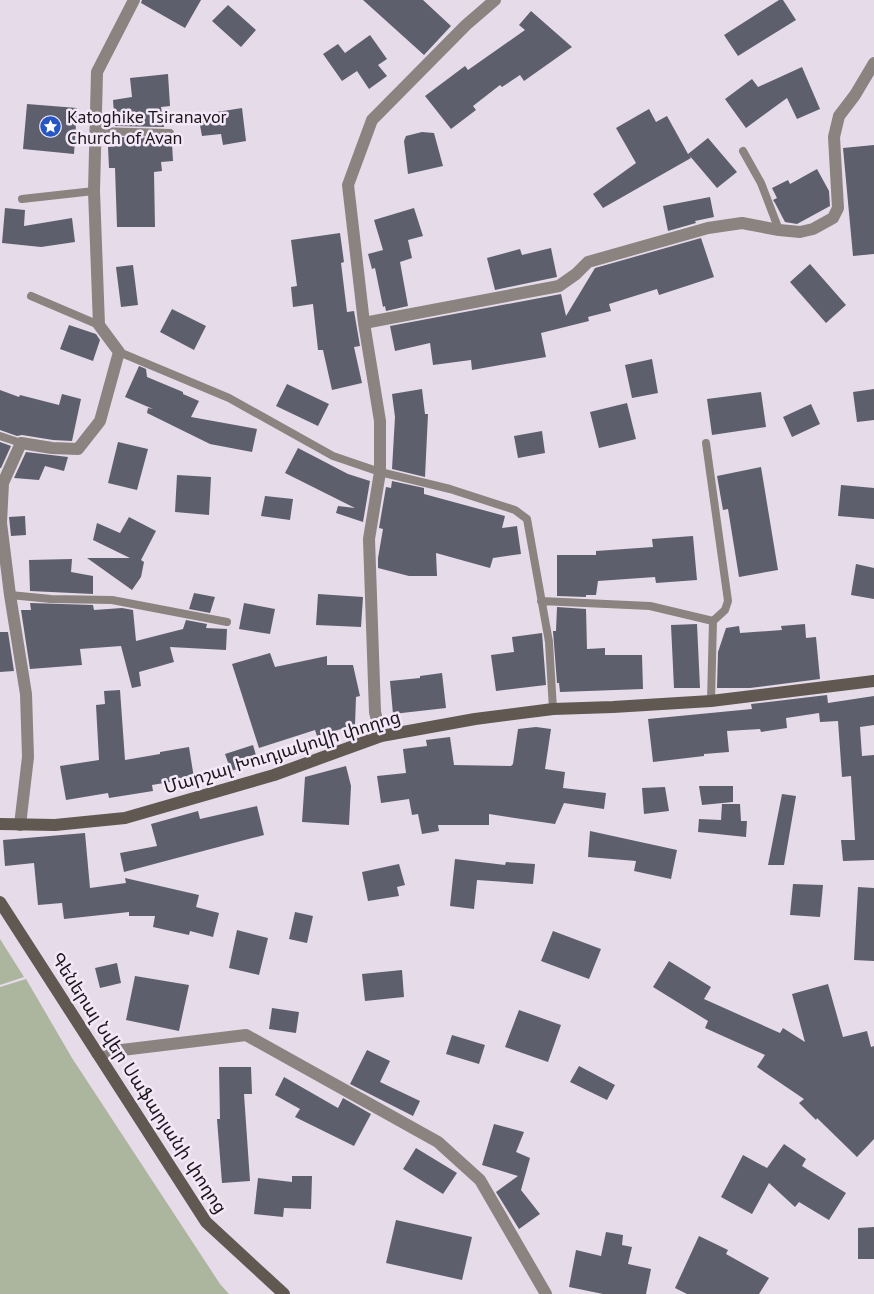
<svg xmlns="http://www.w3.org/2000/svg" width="874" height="1294" font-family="'PT Sans','Noto Sans Armenian',sans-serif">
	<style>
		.green { fill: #acb59e }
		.building { fill: #5e5f6d }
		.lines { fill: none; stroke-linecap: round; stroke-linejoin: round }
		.lane { stroke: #8a837f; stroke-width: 8 }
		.street { stroke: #8a837f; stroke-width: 12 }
		.secondary { stroke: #615852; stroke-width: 12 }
		.labels { text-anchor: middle; stroke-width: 5; stroke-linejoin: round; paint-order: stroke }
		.poi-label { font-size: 18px; fill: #1a161b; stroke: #f3e8f7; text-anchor: start }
		.street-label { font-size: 18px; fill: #1a161b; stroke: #f3e8f7 }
	</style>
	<rect width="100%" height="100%" fill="#e6dbe9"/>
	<!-- green -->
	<path class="green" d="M0,939L24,977L0,985Z
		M26,979L72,1058L220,1284L229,1294H0V987Z"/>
	<!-- building -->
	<path class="building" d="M142,0H201L185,28L141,3Z
		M363,0H423L451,26L424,55Z
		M779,0H783L796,20L738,56L724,35Z
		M228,5L256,30L241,47L212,21Z
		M531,11L572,47L524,81L520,75L502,87L500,85L473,106L476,110L451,129L425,96L465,66L468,70L525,30L519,25Z
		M370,35L387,59L378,65L387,76L369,89L357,71L342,81L323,54L338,44L345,53Z
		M802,67L820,109L797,119L787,98L746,128L725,99L752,79L758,87Z
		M168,74L170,106L161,107L164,127L115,126L113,100L132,97L130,78Z
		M27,104L77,108L74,154L23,149Z
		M242,108L246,141L223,145L221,134L202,136L198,115Z
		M649,109L656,122L667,116L688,154L708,138L737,172L717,188L689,155L691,158L603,208L593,194L636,163L616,128Z
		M422,132L434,133L443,166L408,174L404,141L406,136Z
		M116,137L165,138V144L172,143L173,161L161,162L162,171L154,172L155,227H117L115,168H109L108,147L117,146Z
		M874,145V254L853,256L843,148Z
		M817,169L829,191L830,206L797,224L785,222L775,203L773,200L777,198L772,188L788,180L790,184Z
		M710,197L714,217L695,221L696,223L668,231L663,206Z
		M5,208L25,210L24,226L72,218L75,242L41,247L2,243Z
		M414,208L423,236L408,240L412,258L400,262L408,306L386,311L385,306L383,307L375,268L372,269L368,254L383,250L374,220Z
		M340,233L344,262L341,263L347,312L354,311L360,346L354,347L362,383L332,390L323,350H318L313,304L293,307L291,287L297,286L291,240Z
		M701,238L714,277L659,295L657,289L609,304L611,311L588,317L589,321L541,333L546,357L472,370L471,360L433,365L430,343L395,351L390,326L561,294L566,316L595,268Z
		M551,248L557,277L495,290L487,258L520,249L522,255Z
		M810,264L846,305L826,323L790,282Z
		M133,265L138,305L121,307L116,267Z
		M172,309L206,326L194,350L160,332Z
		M69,325L96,334L100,340L93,361L60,349Z
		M652,359L658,393L632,398L625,365Z
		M139,366L146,369L147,377L183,392V394L199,401L191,417L257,429L252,452L210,444L147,413L148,408L153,409L125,397Z
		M287,384L329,404L318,426L276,406Z
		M422,389L425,414H428L425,477L392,469L395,417L392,394Z
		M874,389V420L857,422L853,392Z
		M0,390L19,397L20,395L59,405L62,394L81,399L72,441L53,440L22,435L17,436L0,430Z
		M761,392L766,427L712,435L707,399Z
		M627,403L636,439L599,448L590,412Z
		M811,404L820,424L792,437L783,417Z
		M542,431L545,453L518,458L514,436Z
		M0,442L11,446L1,468H0Z
		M118,442L148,449L137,490L108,483Z
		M298,448L348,474L370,481L363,522L336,513L338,506L355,508L285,473Z
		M26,452L68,457L64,471L45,466L39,480L14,478Z
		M761,467L778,570L739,577L728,509L723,510L717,476Z
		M177,475L211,477L209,515L175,512Z
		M392,481L424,488V494L505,516L502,528L517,526L521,554L493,558L490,568L436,553L437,576H409L378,568V558L383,529L379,528L386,487L391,488Z
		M841,485L874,488V519L838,516Z
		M265,496L293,499L290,520L261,516Z
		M25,516L26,535L11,536L9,517Z
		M129,517L156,531L141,560L144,562L141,577L132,590L87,558H130L93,540L97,523L120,533Z
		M693,536L697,580L656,583L655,577L598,581L596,595H586V597L557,596V555H596V551L653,547L652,539Z
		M72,559L71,572L93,576V594L30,591L29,560Z
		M856,564L874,568V599L851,595Z
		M194,593L215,597L210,613L189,609Z
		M318,594L363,597L361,627L316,625Z
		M30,603L93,605L94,610L122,608L133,610L136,641L183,629L186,620L207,624L206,628L227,629L226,650L170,647L174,662L139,672L141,686L132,688L121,646L80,649L82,665L30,669L21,610H31Z
		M244,603L275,609L270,634L239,629Z
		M557,607L586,609L587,649L605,648V655H642L643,689L560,692L559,683H557L553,631H556Z
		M697,624L700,688H674L671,625Z
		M805,624L806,638L816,637L820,679L750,688H717L718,652L726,628L739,626L740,633L782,630L781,626Z
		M0,632H8L14,671L0,672Z
		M542,633L546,685L496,691L491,655L514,652L512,637Z
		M270,653L275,667L327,656V665H353L360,696L356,697L355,725L317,736L315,730L259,748L232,664Z
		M442,673L446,708L393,714L390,681L420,678V676Z
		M120,690L125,760L160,754V752L189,747L194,778L152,785L153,791L109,798L108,793L66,800L60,766L99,760L96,705L105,704L104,691Z
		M827,695L828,703L874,696V725L860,727L862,756L874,755V860L843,861L841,840H855L851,776L842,777L838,721L820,722L819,713L786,718L787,728L761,732L760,729L727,731L729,752L704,754V756L653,762L648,719L752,709L751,704Z
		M536,727L551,729L545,769L565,772L563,788L606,793L604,809L564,803L555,824L489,814V825H438L439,831L422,834L418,814L412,815L409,799L381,803L377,776L406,773L403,749L427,746L426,740L450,737L454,765L511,766L513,764L518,729Z
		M253,745L258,762L231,771L225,754Z
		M346,766L351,786L349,825L302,822L305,777Z
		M699,786H733V802L702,805Z
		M665,787L669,811L644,814L642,788Z
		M782,794L796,796L784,865H768Z
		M722,804H740L741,821H747L746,837L698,832L699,819L721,820Z
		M257,806L264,835L124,872L120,853L157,846L151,824L198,811L200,819Z
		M590,831L677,850L671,879L634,871L636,861L588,857Z
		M85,833L90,888L126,883L125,878L199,895L196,907L219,913L213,937L190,931L189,935L153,927L155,916H129V912L64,919L62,903L38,905L34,863L5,866L3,840Z
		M455,859L505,865L506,862L535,864L533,884L477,880L474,909L450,906Z
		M399,864L405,885L397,887L399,896L368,901L362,872Z
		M793,884L823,885L820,917L790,915Z
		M858,887L874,888V961L854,960Z
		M295,912L313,916L307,943L289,939Z
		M237,930L268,938L259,975L229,968Z
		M553,931L601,949L589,979L541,961Z
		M669,961L711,987L704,999L780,1033L783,1028L805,1042L792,994L828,984L843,1037L867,1031L871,1047L874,1046V1139L857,1157L817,1118L816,1120L799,1103L804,1099L757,1067L765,1055L705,1028L708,1021L653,987Z
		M117,963L121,983L100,988L95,968Z
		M402,970L404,997L365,1001L362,974Z
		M135,976L189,985L179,1031L126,1020Z
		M272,1008L299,1012L296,1033L269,1029Z
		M519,1010L561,1025L548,1062L505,1047Z
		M452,1035L485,1045L479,1064L446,1054Z
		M367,1050L390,1061L380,1082L420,1101L413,1116L350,1084Z
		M579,1066L615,1085L607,1100L570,1082Z
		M219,1067H251L252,1094H244L250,1181L222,1183L217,1119H220Z
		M284,1077L338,1108L343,1098L371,1114L354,1146L295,1117L300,1109L275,1095Z
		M494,1124L524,1132L516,1152L530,1158L521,1190L540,1214L519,1229L496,1192L518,1176L482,1165Z
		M784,1144L806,1159L802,1166L846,1193L829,1220L799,1202L795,1207L769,1183L752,1214L721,1197L743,1155L767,1168Z
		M416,1148L457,1173L443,1194L403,1169Z
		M292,1176H312L311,1209L284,1208L283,1217L254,1214L258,1178L292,1182Z
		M396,1220L472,1237L462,1280L386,1263Z
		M874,1227V1259H858V1228Z
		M606,1232L623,1235L622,1245L632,1247L628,1264L651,1269L646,1294H603L569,1287L576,1250L601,1256Z
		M699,1236L728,1250L726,1254L769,1278L759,1294H687L675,1288Z"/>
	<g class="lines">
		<!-- lane -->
		<path class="lane" d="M95,131L170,133
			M743,151L761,183L779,230
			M22,199L94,191
			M31,296L99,325
			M119,352L229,398L333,456L380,472L450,489L515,510L527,519L549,642L553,709
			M0,436L21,443
			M706,443L728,601L725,610L713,621L711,701
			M10,595L51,599L112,600L227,622
			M541,601L650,606L713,621"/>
		<!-- street -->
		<path class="street" d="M364,323L559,286L576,274L588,262L708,228L742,223L779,230L800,232L813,229L833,218L838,208L834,137L839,116L855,95L874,63
			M381,736L375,712L369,539L380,472V421L364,323L348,185L372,120L466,25L495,0
			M20,825L28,757L26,694L10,595L1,523L3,483L21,443L52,448L78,449L100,421L119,352L99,325L94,191L97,72L134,0
			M97,1053L246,1035L438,1142L480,1180L546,1294"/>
		<!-- secondary -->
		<path class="secondary" d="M0,824L55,825L125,818L274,775L381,736L475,719L553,709L613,707L711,701L874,681
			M0,902L206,1222L284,1294"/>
	</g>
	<!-- icons -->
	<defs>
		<symbol id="sight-disc" viewBox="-11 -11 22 22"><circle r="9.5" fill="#2556c4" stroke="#f3e8f7"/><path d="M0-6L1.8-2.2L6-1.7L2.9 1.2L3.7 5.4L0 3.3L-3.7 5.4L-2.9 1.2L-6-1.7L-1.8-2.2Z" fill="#fff"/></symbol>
	</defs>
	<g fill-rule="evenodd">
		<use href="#sight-disc" x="38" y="114" width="25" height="25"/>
	</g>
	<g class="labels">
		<!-- poi labels -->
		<g class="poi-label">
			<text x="67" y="123">Katoghike Tsiranavor<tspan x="67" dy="21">Church of Avan</tspan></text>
		</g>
		<!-- street labels -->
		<g class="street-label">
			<text transform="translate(282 752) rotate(-17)" y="6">Մարշալ Խուդյակովի փողոց</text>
			<text transform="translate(139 1083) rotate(57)" y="6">Գեներալ Նվեր Սաֆարյանի փողոց</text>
		</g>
	</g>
</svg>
